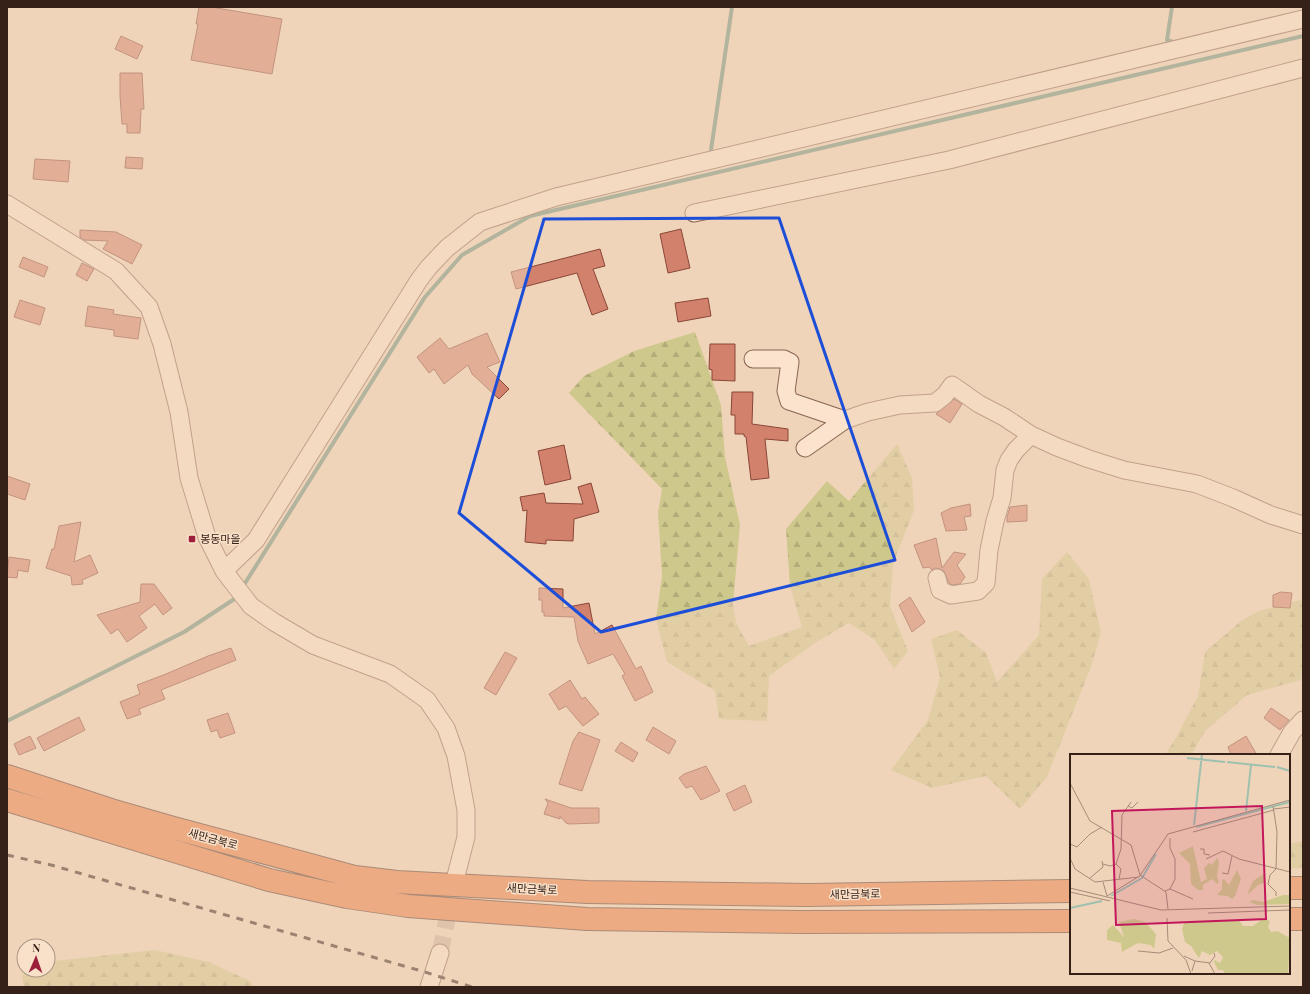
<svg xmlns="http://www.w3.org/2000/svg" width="1310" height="994" font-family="'Playfair Display','Noto Sans KR',serif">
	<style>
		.forest { fill: url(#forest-firs) }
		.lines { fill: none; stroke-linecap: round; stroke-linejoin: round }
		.stream { stroke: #668e7b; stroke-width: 4 }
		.building { fill: #d2816c; stroke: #894637 }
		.minor-tunnel { stroke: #cbb099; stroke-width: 17; stroke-dasharray: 17 8; stroke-linecap: butt }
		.minor-casing { stroke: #886453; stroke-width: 19 }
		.highway-casing { stroke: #553328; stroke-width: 24 }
		.minor { stroke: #fbe3cd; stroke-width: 17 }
		.highway { stroke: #e87b41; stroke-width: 22 }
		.rail { stroke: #362119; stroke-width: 3; stroke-dasharray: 7 7; stroke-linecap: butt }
		.marked { fill: none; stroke: #1d4ed8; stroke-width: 3; stroke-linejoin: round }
		.poi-dot { fill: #9b1f3b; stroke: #f8e0c9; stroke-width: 1.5 }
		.labels { text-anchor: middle; stroke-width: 3; stroke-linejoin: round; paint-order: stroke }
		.poi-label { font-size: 11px; fill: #362119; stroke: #f8e0c9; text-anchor: start }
		.street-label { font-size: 11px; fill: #362119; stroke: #f8e0c9 }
		.inset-river { fill: none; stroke: #9ec0af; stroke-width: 2 }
		.inset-road { fill: none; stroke: #a68c79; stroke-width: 1 }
		.view { fill: #c2185b; fill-opacity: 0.15; stroke: #c2185b; stroke-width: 2 }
		.inset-edge { fill: none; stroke: #362119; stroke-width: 2 }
	</style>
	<defs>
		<pattern id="forest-firs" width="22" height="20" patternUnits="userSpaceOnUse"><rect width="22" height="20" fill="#cfc88d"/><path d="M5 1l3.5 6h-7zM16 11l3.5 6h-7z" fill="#b2ac79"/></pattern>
	</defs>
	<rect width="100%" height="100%" fill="#f0d4b9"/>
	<!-- forest -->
	<path class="forest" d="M695,332L721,405L725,457L740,525L733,604L736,623L749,646L802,627L790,586L786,529L827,481L849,501L897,444L912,478L914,510L893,564L890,606L908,651L894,669L875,640L849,623L815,643L769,676L767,721L719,719L715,691L667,662L656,619L662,576L658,513L662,489L569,393L584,376L634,351Z
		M1067,552L1089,579L1101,633L1091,667L1047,777L1020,809L986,776L932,788L891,770L928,720L940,677L931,639L957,630L986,653L997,682L1039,635L1042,579Z
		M1303,599V665L1301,680L1247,695L1205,731L1191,755H1165L1177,736L1198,696L1205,652L1241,621L1259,611Z
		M1303,841V868L1289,869V844Z
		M155,950L209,962L250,981L254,987H24L22,975L33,970H48V963L54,961Z"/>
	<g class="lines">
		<!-- stream -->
		<path class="stream" d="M1172,7L1167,40L1176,43
			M711,150L732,7
			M242,588L425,297L462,255L530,216L1303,36
			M7,721L184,632L236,598L237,595"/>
	</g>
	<!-- building -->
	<path class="building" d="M199,7H211L282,19L272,74L191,60L198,24H196Z
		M121,36L143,46L137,59L115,49Z
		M120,73H142L144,109H141L140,133H127V124H122L120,96Z
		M126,157L143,158L142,169L125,168Z
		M35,159L70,161L68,182L33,179Z
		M681,229L690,268L668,273L660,234Z
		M80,230L116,232L142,245L132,264L103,249L108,241L84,240L80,237Z
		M600,249L605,266L593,269L608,309L592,315L577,273L516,289L511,272Z
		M23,257L48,267L44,277L19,267Z
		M82,263L94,269L87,281L76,275Z
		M708,298L711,316L678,322L675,303Z
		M20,300L45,308L40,325L14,317Z
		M88,306L114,310L113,314L141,318L138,339L114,336V330L85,326Z
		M487,333L500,362L487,367L509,389L499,399L472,374L468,365L444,384L434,369L429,373L417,357L440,338L449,349Z
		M710,344H735V381L712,380V370L709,369Z
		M732,392H753L752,424L788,429V441L765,439L769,478L751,480L746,437L744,436V434H735V415H731Z
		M954,399L962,404L950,423L936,414Z
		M564,445L571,479L545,485L538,451Z
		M7,476L30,484L25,500L7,494Z
		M591,483L599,512L574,519L573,541L546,540V544L525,542L527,510L523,511L520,497L544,493L546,503L583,504L578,487Z
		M970,504L971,516L964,517L967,530L946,531L941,513L951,508Z
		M1027,505V521L1007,522V517L1010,507Z
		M81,522L74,562L90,555L98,573L82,580L83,584L72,585L71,576L46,568L52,549H54L59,526Z
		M936,538L942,568L954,552L966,554L957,565L965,577L960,584L952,585L949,583L944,571L940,569L935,568L932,570L929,567L923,568L914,545Z
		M9,557L30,560L28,572L18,570L17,578L7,577Z
		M141,584H154L172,608L163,615L155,604L139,616L147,628L127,642L118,629L111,634L97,615L140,602Z
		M539,588L563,589V608L589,603L595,634L612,625L636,669L641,666L653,692L635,701L622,676L625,674L613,654L588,664L578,641L574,617L544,616V612H542V600H539Z
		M1281,592L1292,593L1290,608L1273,607V595Z
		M910,597L925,622L912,632L899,605Z
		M231,648L236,660L161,690L165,699L139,709L141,714L127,719L120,702L140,694L137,685L166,674L208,656Z
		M505,652L517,658L496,695L484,688Z
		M570,680L582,699L585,697L599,714L583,726L566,706L559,710L549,694Z
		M1271,708L1289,720L1280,730L1264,718Z
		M228,713L235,733L220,738L217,730L211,732L207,720Z
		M79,717L85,730L44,751L37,738Z
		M653,727L676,741L669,754L646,740Z
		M579,732L600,740L582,791L559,784L573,741Z
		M30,736L36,748L19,755L14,744Z
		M1246,736L1257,755H1231L1228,747Z
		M621,742L638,753L633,762L615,751Z
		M706,766L720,791L701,800L692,786L686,788L679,778L684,774Z
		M745,785L752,802L734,811L726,794Z
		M545,799L571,808H599V823L569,824L566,823L560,816V819L544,814L548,803Z"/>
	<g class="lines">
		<!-- minor-tunnel -->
		<path class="minor-tunnel" d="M440,953L456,876"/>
		<defs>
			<path id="minor" d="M7,204L116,271L149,307L162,344L179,412L189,478L207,537L224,571L251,606L274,622L313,645L390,674L427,700L446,728L456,756L466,810V837L456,876
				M694,213L949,160L1303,68
				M753,359H784L790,362L786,391L789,401L845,420
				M805,448L845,420L868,412L900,405L935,403L945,395L952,385L979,404L1004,417L1031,435L1057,447L1089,459L1124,470L1197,484L1233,498L1271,515L1303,525
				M224,571L256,540L419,280L429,267L447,248L480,222L556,197L1303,19
				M937,578L940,590L951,595L978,591L986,583L989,550L995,521L1002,498L1005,470L1009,460L1016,450L1031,435
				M1279,755L1292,732L1303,720
				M429,987L440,953"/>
			<path id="highway" d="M7,776L111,810L170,827L355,877L397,882L587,892L808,895L1071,891
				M7,800L269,880L347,897L408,906L587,919L802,922L1071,921
				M1289,888H1303
				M1289,919H1303"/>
		</defs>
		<!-- minor casing -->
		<use href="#minor" class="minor-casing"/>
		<!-- highway casing -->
		<use href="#highway" class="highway-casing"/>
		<!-- minor -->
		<use href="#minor" class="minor"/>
		<!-- highway -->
		<use href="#highway" class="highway"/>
		<!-- rail -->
		<path class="rail" d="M7,855L51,865L425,972L472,987"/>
	</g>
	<!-- marked area -->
	<path d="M0 0H1310V994H0ZM779,218L895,560L601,632L459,513L544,219Z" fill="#f0d4b9" fill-opacity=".55" fill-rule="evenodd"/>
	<path class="marked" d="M779,218L895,560L601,632L459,513L544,219Z"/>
	<!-- markers -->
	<rect class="poi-dot" x="188" y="535" width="8" height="8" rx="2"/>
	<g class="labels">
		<!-- poi labels -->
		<g class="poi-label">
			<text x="200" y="543">봉동마을</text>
		</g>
		<!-- street labels -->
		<g class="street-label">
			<text transform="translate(213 839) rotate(15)" y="4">새만금북로</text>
			<text transform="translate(532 889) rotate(3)" y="4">새만금북로</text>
			<text transform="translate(855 894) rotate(-1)" y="4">새만금북로</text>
		</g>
	</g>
	<!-- overview -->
	<g transform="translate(1070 754)">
		<rect width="220" height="220" fill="#f0d4b9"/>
		<path d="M123,92L131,128L137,125L134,114L139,109L142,111L147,104L149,108L147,123L149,128L147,130L142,125L133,131V136H128L121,130L120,110L109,99ZM167,116L171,125L165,142L162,145L158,142L147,141L152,135V126L154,125L159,131ZM194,120V129L188,131L177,141L183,127ZM213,141H220V150L188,151L179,148L183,146L193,148ZM64,165L75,168L86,180L84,195L81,191L68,189L52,198L51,189L37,186V176L43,171L54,183L49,168ZM169,166L173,172H183L191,166H197L200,167L198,173L201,178L207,177L220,184L218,220H155L153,216H148L144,208L145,206L150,209L153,203L147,197L140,201L132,197L129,204L121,192L115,188L112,175L115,167Z" fill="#cfc88d"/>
		<path class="inset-river" d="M117,4L155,8M157,8L205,13M207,13L220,17M176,57L181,11M124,71L132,0M126,73L220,48M41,142L72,124L86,100M0,154L32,147"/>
		<path class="inset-road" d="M0,29L20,67L61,91L70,121L96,138L98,155M58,52L62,54L68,48M203,52L207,78L206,115M204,55L220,53M123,78L204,56M100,84V94L105,105V125L100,135M0,90L7,93L20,80L32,73M130,95H134V100L140,101M0,104L5,115L25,128L69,123L98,80L220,46M136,105L153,97L169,105L220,118M33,110L40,112L46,110L51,115L49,125M46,110L51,95L52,61L61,48M206,115L200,121L198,130L206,138V142M152,119L158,120L162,102M20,124L33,113L32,107M33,128L37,142L68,123M0,134L91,156L220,152M95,137L100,135L123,145M0,138L40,147M138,159L220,156M97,164L98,187L116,206L121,220M68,197L89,199L103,194M114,202L125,207L122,217M125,207L140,209L145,202L144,199M139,209L145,220"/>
		<path class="view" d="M192,52L196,165L46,171L42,57Z"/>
		<rect width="220" height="220" class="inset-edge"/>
	</g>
	<!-- border -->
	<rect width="1310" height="994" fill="none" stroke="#362119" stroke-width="16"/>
	<!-- north arrow -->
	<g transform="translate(36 958) rotate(2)"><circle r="19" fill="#f8e0c9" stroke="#aa9483"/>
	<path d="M0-3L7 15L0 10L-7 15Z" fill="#9b1f3b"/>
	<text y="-6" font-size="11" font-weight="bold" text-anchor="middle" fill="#362119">N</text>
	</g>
</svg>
